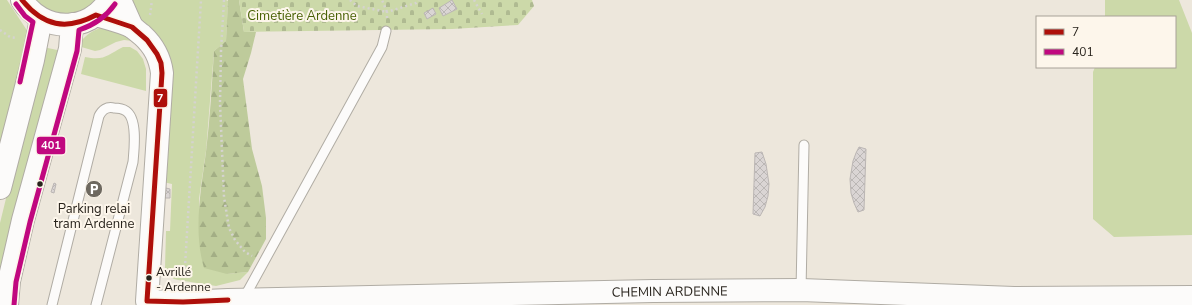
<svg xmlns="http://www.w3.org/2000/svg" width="1192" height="305" font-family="'Nunito Sans',sans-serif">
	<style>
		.green { fill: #ccd9a9 }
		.forest { fill: url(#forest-firs) }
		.cemetery { fill: url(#cemetery-stones) }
		.building { fill: url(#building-cross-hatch); stroke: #bbb6b4 }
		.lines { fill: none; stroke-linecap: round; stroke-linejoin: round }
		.service-casing { stroke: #b0aca4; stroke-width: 11 }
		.tertiary-casing { stroke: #b0aca4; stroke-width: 24 }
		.secondary-casing { stroke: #b0aca4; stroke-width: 24 }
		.path { stroke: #d5d3d0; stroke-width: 2.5; stroke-dasharray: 2 3; stroke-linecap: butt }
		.service { stroke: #fcfbfa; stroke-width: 9 }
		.tertiary { stroke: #fcfbfa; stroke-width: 22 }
		.secondary { stroke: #fcfbfa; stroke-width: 22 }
		.bus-1-casing { stroke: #fdf6eb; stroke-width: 8 }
		.bus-2-casing { stroke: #fdf6eb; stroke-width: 8 }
		.bus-1 { stroke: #ae0f0a; stroke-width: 5 }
		.bus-2 { stroke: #c0087f; stroke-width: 5 }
		.bus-dot { fill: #28231c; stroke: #fdf6eb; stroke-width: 1.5 }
		.labels { text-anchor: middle; stroke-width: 4; stroke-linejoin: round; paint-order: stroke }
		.bus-label { font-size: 12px; fill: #28231c; stroke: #fdf6eb; text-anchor: start }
		.park-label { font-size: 13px; fill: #476003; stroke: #fdf6eb }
		.poi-label { font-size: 13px; fill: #28231c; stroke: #fdf6eb }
		.street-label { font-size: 13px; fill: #28231c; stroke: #fdf6eb }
		.line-badge { stroke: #fdf6eb; stroke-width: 1.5 }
		.badge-label { font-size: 11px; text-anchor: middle; font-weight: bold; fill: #fff }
	</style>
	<defs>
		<pattern id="forest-firs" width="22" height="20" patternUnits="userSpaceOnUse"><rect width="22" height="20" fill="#becb9b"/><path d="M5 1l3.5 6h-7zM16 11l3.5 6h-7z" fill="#a3ae85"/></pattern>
		<pattern id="cemetery-stones" width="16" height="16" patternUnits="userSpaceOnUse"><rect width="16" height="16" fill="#ccd9a9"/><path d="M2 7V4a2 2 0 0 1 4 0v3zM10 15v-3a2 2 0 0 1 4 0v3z" fill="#afba91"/></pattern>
		<pattern id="building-cross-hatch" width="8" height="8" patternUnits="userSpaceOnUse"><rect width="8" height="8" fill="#dad5d4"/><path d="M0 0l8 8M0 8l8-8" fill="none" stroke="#bbb7b5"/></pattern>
	</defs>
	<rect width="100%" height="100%" fill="#ede7dc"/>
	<!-- green -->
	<path class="green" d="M0,0H7L28,32L21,81L0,155Z
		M35,0H99L92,6L70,15L49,11Z
		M128,0H226L228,1L226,41L214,51L206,151L199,199V234L227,274L248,272L240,280L216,286L178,280L174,279L168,275L165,268L166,231H170L172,184L163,182L170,79Z
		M1105,0H1179L1192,33V235L1114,237L1093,219V72L1095,67H1175V17H1105Z
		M100,28L115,29L133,41L124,40L116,42L100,50L95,51L78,46C84,36 90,32 100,28Z
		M43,47L62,51L0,300V223Z
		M123,47H130L137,51L143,59L146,69V91L81,74L85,57C105,61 107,55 123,47Z"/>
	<!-- forest -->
	<path class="forest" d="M228,0H239L244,32H256L251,53L243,79L252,149L262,186L266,218V239L248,272L227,274L204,268C193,231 201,189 206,152C210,118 212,84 214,51L226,41Z"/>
	<!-- cemetery -->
	<path class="cemetery" d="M239,0H532L534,6L518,25L452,29L244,32Z"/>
	<!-- building -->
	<path class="building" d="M452,0L457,9L443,16L439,8Z
		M433,8L436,14L427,19L424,13Z
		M859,147L866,149L864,210L858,212L854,203L851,193L850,179L853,161L856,153Z
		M762,152L766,164L769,184L768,196L765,207L760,216L753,214L755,153Z
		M54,183L56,184L54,193L51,192Z
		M166,188L170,189V198H165Z"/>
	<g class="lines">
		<defs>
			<path id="service" d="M801,290L804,145
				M244,298L382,47L386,31
				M52,305L99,116C102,110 107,106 114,108C118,108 123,109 126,111C138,119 134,150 133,162L96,305"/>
			<g id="tertiary">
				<path d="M120,0L132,27"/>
				<path id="s1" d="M96,15C106,18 123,22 132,27C135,29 139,33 142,35C154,46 160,57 162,73L147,301L183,302L228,300L653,291L801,290L1014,298L1192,297"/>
			</g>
			<path id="secondary" d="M22,0C42,32 89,34 109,0
				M0,188L33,60L41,19
				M7,305L9,281L23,220L70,49L72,24"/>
		</defs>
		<!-- service casing -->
		<use href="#service" class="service-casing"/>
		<!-- tertiary casing -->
		<use href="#tertiary" class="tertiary-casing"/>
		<!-- secondary casing -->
		<use href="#secondary" class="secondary-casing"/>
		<!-- path -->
		<path class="path" d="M224,0L221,51L220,103L224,197L229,228L235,240L245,252L252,256
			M350,0L357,6L387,12L382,0
			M474,0L482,14
			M150,15L152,0
			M387,18V12L416,3L419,0
			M0,30L10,37L17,38
			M184,283L201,0"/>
		<!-- service -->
		<use href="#service" class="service"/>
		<!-- tertiary -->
		<use href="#tertiary" class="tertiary"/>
		<!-- secondary -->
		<use href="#secondary" class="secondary"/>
		<defs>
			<path id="bus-1" d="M22,0C43,26 66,31 96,15L132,27L147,40L157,54L161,63L162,73L147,301
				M147,301L183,302L228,300"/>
			<path id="bus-2" d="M16,4L25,16L33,22L20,82
				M14,305L16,282L30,222L77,51L79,30C94,25 106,17 115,4"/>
		</defs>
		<!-- bus-1 casing -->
		<use href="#bus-1" class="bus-1-casing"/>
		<!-- bus-2 casing -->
		<use href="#bus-2" class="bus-2-casing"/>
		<!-- bus-1 -->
		<use href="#bus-1" class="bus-1"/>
		<!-- bus-2 -->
		<use href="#bus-2" class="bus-2"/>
	</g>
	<!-- icons -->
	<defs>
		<symbol id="parking-disc" viewBox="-11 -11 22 22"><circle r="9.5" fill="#6d685f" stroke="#fdf6eb"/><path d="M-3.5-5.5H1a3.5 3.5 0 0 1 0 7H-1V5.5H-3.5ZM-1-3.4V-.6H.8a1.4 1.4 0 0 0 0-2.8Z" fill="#fff"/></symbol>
	</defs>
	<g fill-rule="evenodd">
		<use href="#parking-disc" x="84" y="179" width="20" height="20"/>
	</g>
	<!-- markers -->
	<g class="bus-dot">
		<circle cx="40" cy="184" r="3.5"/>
		<circle cx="149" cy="278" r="3.5"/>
	</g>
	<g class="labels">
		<!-- bus labels -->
		<g class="bus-label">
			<text x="156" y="276">Avrillé<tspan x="156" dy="15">- Ardenne</tspan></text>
		</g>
		<!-- park labels -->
		<g class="park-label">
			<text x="302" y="20">Cimetière Ardenne</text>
		</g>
		<!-- poi labels -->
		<g class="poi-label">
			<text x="94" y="213">Parking relai<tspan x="94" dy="15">tram Ardenne</tspan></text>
		</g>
		<!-- street labels -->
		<g class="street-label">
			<text dy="5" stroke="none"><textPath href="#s1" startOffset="846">CHEMIN ARDENNE</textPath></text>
		</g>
	</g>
	<g class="line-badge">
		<rect x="153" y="88" width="15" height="20" rx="4" fill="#ae0f0a"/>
		<rect x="36" y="136" width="30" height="19" rx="4" fill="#c0087f"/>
	</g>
	<g class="badge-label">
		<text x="160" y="102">7</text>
		<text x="51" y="149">401</text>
	</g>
	<!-- legend -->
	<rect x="1036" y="16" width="140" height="52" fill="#fdf6eb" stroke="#a8a298"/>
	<rect x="1044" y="29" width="20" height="6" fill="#ae0f0a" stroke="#a8a298"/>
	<text x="1072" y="36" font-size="12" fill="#28231c">7</text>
	<rect x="1044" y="49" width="20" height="6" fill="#c0087f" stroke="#a8a298"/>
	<text x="1072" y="56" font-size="12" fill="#28231c">401</text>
</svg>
